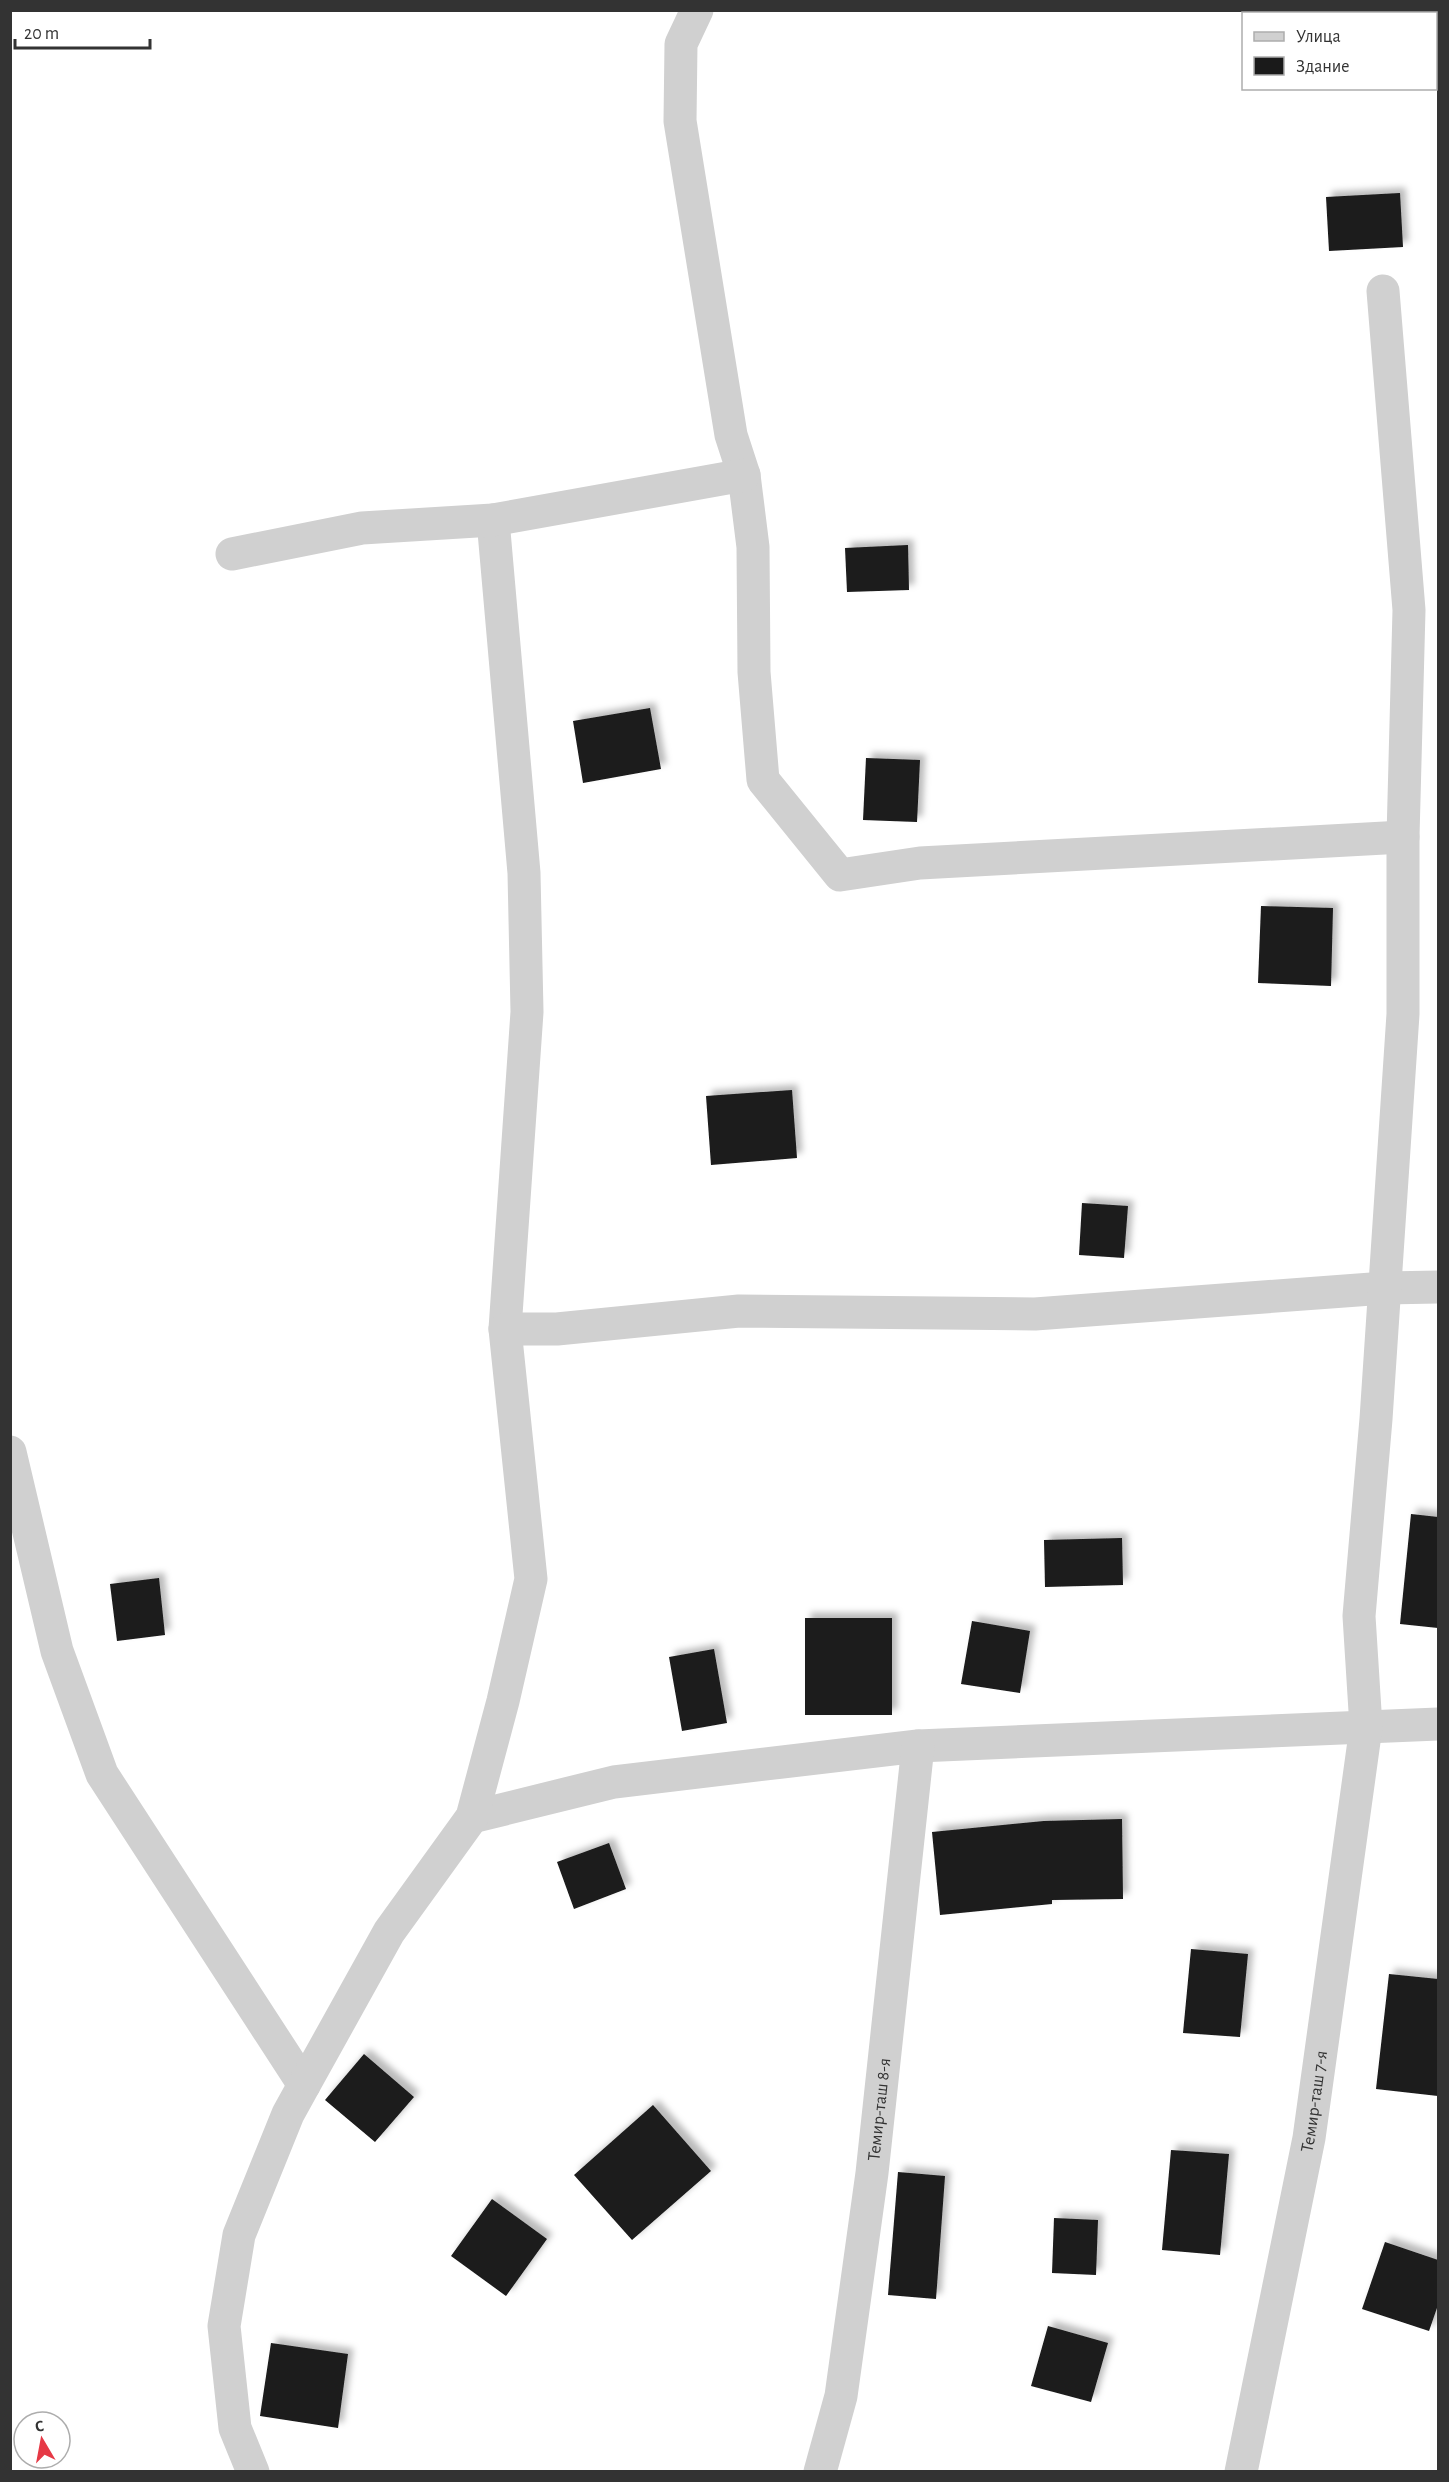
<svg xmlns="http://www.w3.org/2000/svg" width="1449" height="2482" font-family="'Alegreya Sans',sans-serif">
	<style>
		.building { fill: #1a1a1a; filter: url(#shadow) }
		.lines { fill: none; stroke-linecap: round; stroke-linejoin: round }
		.street { stroke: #d0d0d0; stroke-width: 33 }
		.labels { text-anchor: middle; stroke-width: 6; stroke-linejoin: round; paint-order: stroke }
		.street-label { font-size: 18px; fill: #333; stroke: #fff }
	</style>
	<defs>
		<filter id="shadow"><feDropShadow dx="5.5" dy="-5.5" stdDeviation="3" flood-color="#0004"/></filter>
	</defs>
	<rect width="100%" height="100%" fill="#fff"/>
	<!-- building -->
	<path class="building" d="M1400,193L1403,247L1329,251L1326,197Z
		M908,545L909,590L847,592L845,548Z
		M650,708L661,769L583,783L573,721Z
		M866,758L920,760L917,822L863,820Z
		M1261,906L1333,908L1331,986L1258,983Z
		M792,1090L797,1158L711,1165L706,1096Z
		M1082,1203L1128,1206L1124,1258L1079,1255Z
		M1411,1514L1438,1517V1628L1400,1624Z
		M1122,1538L1123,1585L1045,1587L1044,1540Z
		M159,1578L165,1635L117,1641L110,1584Z
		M805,1618H892V1715H805Z
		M972,1621L1030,1631L1020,1693L961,1684Z
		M714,1649L727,1723L682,1731L669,1657Z
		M1122,1819L1123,1899L1052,1900V1904L940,1915L932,1832L1044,1821Z
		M609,1843L626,1889L574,1909L557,1862Z
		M1191,1949L1248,1954L1240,2037L1183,2033Z
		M1389,1974L1438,1979V2096L1376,2089Z
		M364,2054L414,2097L375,2142L325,2100Z
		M653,2105L711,2171L632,2240L574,2175Z
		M1171,2150L1229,2154L1220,2255L1162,2250Z
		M898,2172L945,2176L936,2299L888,2295Z
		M492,2199L547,2239L506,2296L451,2256Z
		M1054,2218L1098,2220L1096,2275L1052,2273Z
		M1385,2242L1438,2260V2305L1429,2331L1362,2309Z
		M1048,2326L1108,2343L1091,2402L1031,2386Z
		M271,2343L348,2354L338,2428L260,2416Z"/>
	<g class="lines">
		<!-- street -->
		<g class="street">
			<path d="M697,10L681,44L680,121L731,435L744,475L753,547L754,672L763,780L840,875L920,863L1403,837"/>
			<path d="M493,520L524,873L527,1012L505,1329"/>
			<path d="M232,554L362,528L493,520L744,475"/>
			<path d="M10,1452L57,1651L102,1774L304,2085"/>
			<path d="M472,1817L614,1782L918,1746L1438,1724"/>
			<path d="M253,2472L235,2428L224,2326L239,2235L288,2114L304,2085L389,1932L472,1817L503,1701L531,1579L505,1329H557L739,1311L1035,1314L1385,1288L1438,1287"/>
			<path id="s1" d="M820,2472L841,2396L872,2173L918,1746"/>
			<path id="s2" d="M1241,2472L1309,2138L1366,1727L1359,1616L1376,1419L1403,1014V837L1409,610L1383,291"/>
		</g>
	</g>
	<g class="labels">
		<!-- street labels -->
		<g class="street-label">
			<text dy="6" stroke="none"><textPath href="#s2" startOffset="378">Темир-таш 7-я</textPath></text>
			<text dy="6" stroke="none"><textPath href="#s1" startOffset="368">Темир-таш 8-я</textPath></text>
		</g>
	</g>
	<!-- border -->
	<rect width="1449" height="2482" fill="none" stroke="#333333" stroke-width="24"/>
	<!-- legend -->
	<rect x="1242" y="12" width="195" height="78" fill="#ffffff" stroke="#adadad" stroke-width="1.5"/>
	<rect x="1254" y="32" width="30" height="9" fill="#d0d0d0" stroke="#adadad" stroke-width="1.5"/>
	<text x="1296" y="42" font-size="18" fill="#333333">Улица</text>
	<rect x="1254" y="57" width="30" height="18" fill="#1a1a1a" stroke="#adadad" stroke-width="1.5"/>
	<text x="1296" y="72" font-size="18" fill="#333333">Здание</text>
	<!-- north arrow -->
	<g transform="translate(42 2440) rotate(350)"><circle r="28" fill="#ffffff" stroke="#adadad" stroke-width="1.5"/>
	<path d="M0-4.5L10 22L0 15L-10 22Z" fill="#e63946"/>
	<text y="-9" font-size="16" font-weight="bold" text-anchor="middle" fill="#333333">С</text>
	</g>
	<!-- scale -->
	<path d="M15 39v9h135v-9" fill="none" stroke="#333333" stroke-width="3"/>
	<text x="24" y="39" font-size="18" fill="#333333" stroke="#ffffff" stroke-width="4.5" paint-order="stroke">20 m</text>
</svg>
